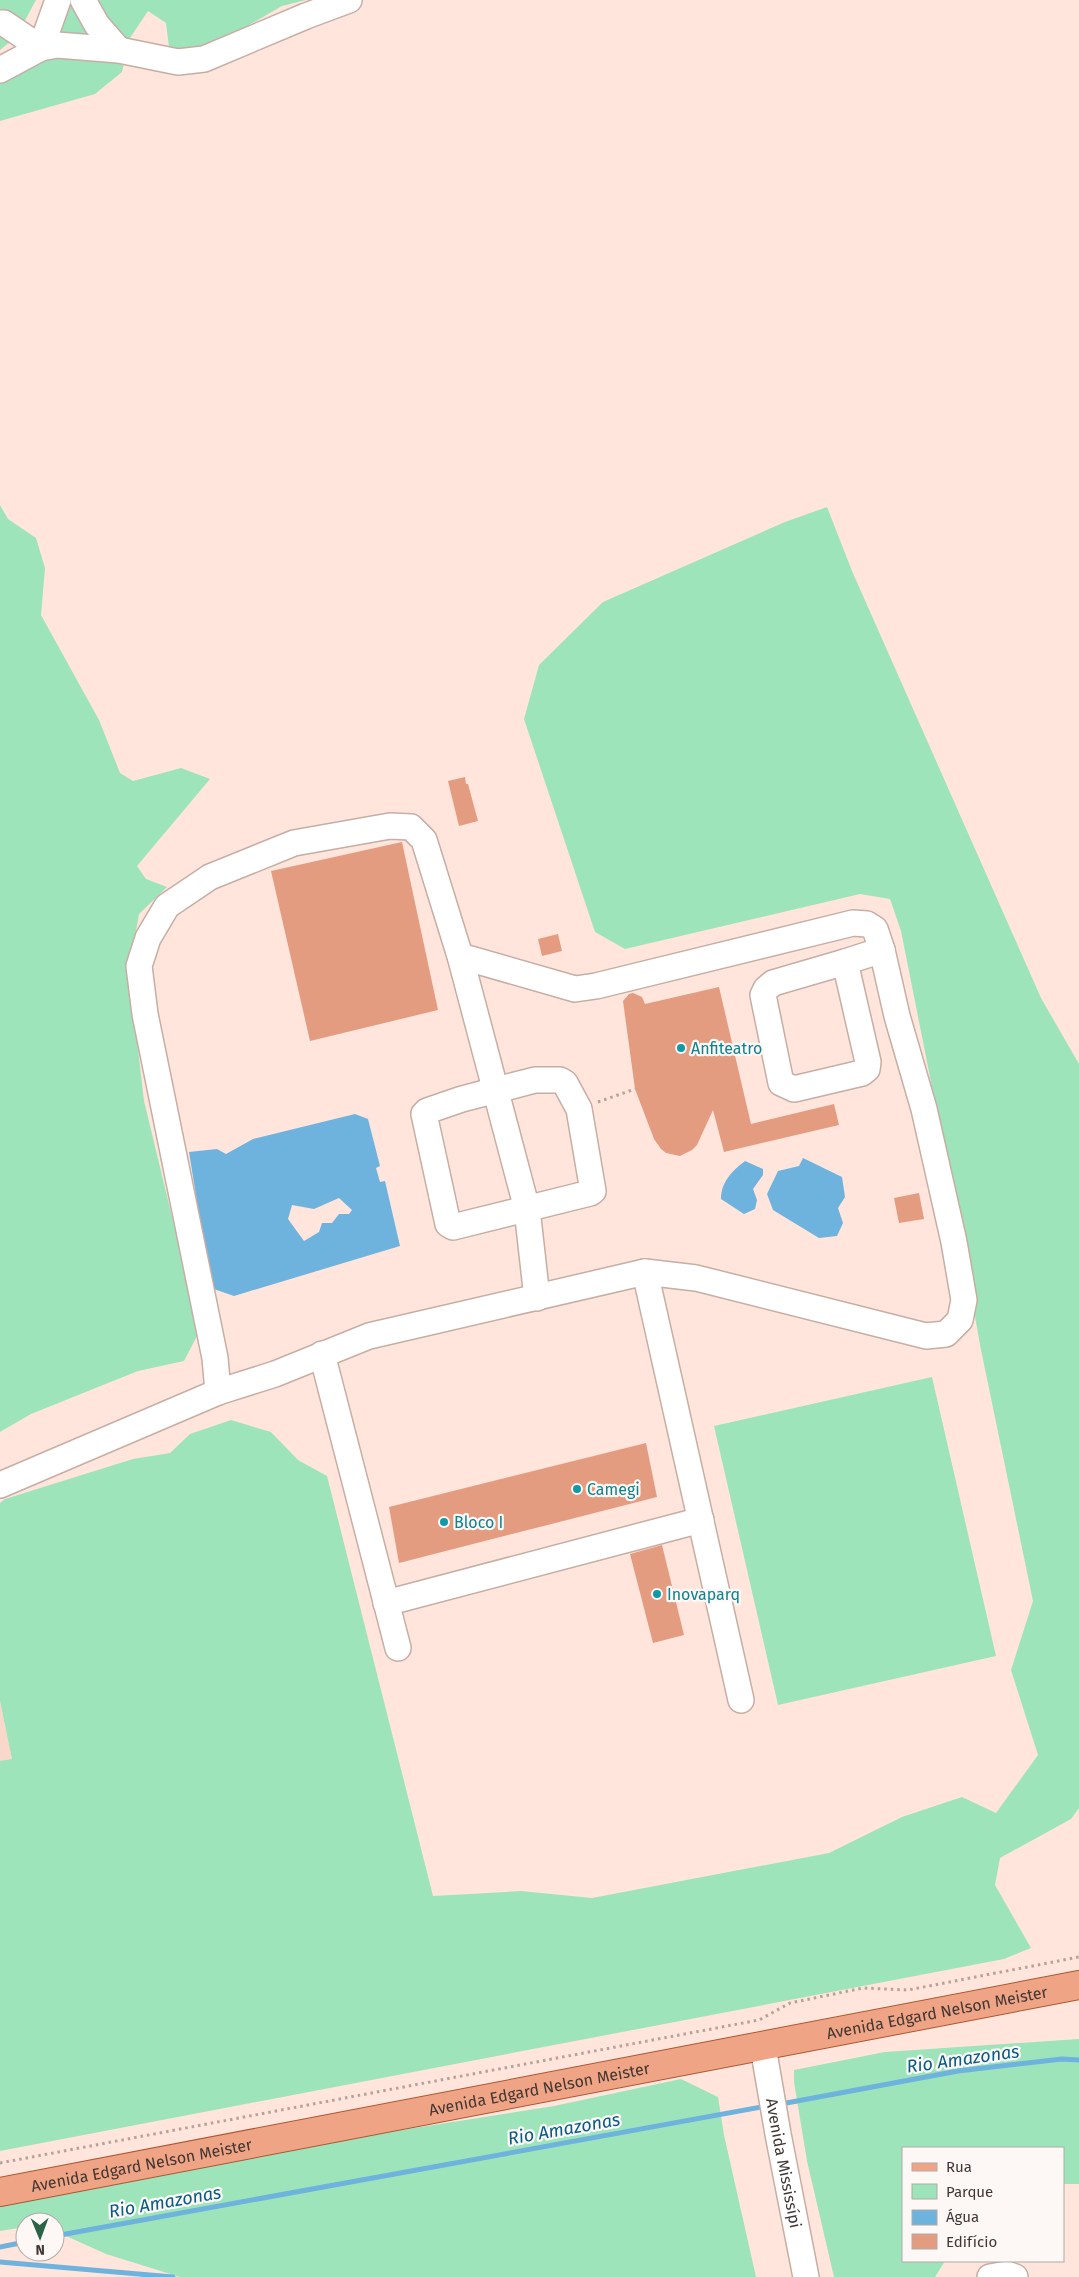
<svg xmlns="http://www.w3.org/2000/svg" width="1079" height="2277" font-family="'Fira Sans',sans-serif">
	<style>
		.built { fill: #f9d8cb }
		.green { fill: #9ee4ba }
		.water { fill: #6eb2de; fill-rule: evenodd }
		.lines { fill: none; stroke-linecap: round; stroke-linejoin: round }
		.stream { stroke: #6eb2de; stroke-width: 5 }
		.building { fill: #e39c80 }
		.minor-casing { stroke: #c6aea5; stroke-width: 28 }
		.major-casing { stroke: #ab5733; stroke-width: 30 }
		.path { stroke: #b6a29a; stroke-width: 3; stroke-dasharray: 2.5 4; stroke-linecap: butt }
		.minor { stroke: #fff; stroke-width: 25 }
		.major { stroke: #efa585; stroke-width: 28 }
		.culture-dot { fill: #0f9aa8; stroke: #fdf8f5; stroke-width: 2 }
		.labels { text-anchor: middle; stroke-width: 4.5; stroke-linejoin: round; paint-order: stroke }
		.culture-label { font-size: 16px; fill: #0d838f; stroke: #fdf8f5; text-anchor: start }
		.street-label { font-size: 16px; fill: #403633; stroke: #fdf8f5 }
		.water-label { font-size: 18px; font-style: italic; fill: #065c86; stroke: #fdf8f5 }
	</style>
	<rect width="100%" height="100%" fill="#ffe5db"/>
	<!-- built -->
	<path class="built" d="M0,1701L12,1759L0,1764Z"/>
	<!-- green -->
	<path class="green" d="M0,0H36L16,37L0,50Z
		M61,0H306L282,6L204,51L170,55L166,23L148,11L130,38L122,72L95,94L0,121V71Z
		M0,505L8,519L36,538L45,568L41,615L99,720L120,773L133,781L181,768L210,779L137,866L146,879L167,887L139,914L129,971L144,1101L191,1295L197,1336L184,1361L138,1371L31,1414L0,1432Z
		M827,507L852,571L1041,998L1079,1064V1808L1071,1819L1000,1858L995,1885L1031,1948L1004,1959L0,2151V1761L12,1759L0,1701V1503L5,1499L133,1459L170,1453L190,1434L231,1420L271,1432L298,1460L327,1476L433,1896L521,1891L592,1898L829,1853L902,1817L962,1797L996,1813L1038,1755L1011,1670L1033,1601L980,1345L958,1218L901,931L890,899L860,894L625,949L595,932L524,719L539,665L603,602L785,522Z
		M932,1377L996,1656L778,1705L714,1426Z
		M1079,2039V2184H1063V2148H903V2261H945L935,2277H834L807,2161L794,2082V2070L885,2052Z
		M681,2079L718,2097L724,2135L756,2277H180L106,2254L55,2231V2222H25V2227L0,2231V2203L376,2134L554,2106Z"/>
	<!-- water -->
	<path class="water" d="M355,1114L368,1119L380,1166L376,1168L380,1182L385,1181L400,1246L234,1296L211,1288L189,1152L217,1149L226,1154L253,1139ZM339,1198L352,1210L349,1214H339L332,1223H322L319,1232L304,1241L288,1219L292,1205L314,1209Z
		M803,1158L842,1177L845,1197L838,1208L843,1223L837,1236L819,1238L773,1210L767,1194L778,1171L799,1166Z
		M745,1161L763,1169V1175L753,1189L757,1200L755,1209L744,1214L721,1199C721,1182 732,1171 745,1161Z"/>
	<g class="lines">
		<!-- stream -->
		<path class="stream" d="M781,2104L958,2071L1062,2059L1079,2060
			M55,2236L767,2106
			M0,2247L25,2242
			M0,2262L173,2277"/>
	</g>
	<!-- building -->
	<path class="building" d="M465,777L466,784H468L478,821L459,826L448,781Z
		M402,842L438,1010L310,1041L271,871Z
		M558,934L562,951L542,956L538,939Z
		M719,987L751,1124L834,1104L839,1125L724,1152L713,1110L697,1145L692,1150L680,1156L666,1153L661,1149L654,1139L635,1089L623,1001L629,994L633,993L642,997L645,1004Z
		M919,1193L924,1219L899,1223L894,1198Z
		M646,1443L657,1497L399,1563L389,1507Z
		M662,1545L684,1635L653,1643L630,1554Z"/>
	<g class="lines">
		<defs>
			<g id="minor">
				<path d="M83,0L97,25L119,50"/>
				<path d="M0,23H4L41,48L58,0"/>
				<path d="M0,70L41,48L57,45L119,50L178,62L204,59L306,16L349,0"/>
				<path d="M460,956L575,989L596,986L853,923L867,924L875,929L882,950"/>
				<path d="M845,962L868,1062L867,1069L862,1073L794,1089L781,1083L763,995L766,989L773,983Z"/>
				<path d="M535,1080H560L565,1083L579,1109L593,1191L590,1193L453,1227L448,1224L424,1114L427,1111L462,1099Z"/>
				<path d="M645,1272L741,1700"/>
				<path d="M322,1354L398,1648"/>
				<path d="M218,1392L215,1358L145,1014L139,966L148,938L167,906L210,877L294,843L390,826L411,827L424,840L460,956L527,1209L537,1298"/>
				<path d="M0,1485L218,1392L275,1374L369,1336L645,1272L696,1278L926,1336L946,1334L960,1320L964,1300L954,1242L924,1109L897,1016L882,950L845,962"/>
				<path d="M386,1603L701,1520"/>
				<path id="s1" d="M763,2047L778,2134L806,2277"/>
				<path d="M990,2277L1007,2274L1015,2277"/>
			</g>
			<g id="major">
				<path id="s2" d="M0,2192L1079,1985"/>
			</g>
		</defs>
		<!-- minor casing -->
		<use href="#minor" class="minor-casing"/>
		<!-- major casing -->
		<use href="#major" class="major-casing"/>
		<!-- path -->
		<path class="path" d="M598,1102L635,1089
			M0,2163L759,2020L790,2003L863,1988L908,1990L1079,1957"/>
		<!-- minor -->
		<use href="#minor" class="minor"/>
		<!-- major -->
		<use href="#major" class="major"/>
	</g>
	<!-- markers -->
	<g class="culture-dot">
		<circle cx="681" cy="1048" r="5"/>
		<circle cx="577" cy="1489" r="5"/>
		<circle cx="444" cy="1522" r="5"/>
		<circle cx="657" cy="1594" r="5"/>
	</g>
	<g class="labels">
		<!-- culture labels -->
		<g class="culture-label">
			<text x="691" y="1054">Anfiteatro</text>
			<text x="587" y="1495">Camegi</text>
			<text x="454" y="1528">Bloco I</text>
			<text x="667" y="1600">Inovaparq</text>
		</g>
		<!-- street labels -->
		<g class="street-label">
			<text dy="6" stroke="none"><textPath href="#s2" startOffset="954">Avenida Edgard Nelson Meister</textPath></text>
			<text dy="6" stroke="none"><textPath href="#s2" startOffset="549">Avenida Edgard Nelson Meister</textPath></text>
			<text dy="6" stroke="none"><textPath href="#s1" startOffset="118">Avenida Mississípi</textPath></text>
			<text dy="6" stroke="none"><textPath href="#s2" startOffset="144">Avenida Edgard Nelson Meister</textPath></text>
		</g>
		<!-- water labels -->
		<g class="water-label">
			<text transform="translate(963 2059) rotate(-8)" y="6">Rio Amazonas</text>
			<text transform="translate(564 2129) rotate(-10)" y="6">Rio Amazonas</text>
			<text transform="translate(165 2202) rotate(-10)" y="6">Rio Amazonas</text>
		</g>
	</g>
	<!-- legend -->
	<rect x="902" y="2147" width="162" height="115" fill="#fdf8f5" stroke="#b1aaa7"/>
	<rect x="912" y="2163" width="25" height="8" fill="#efa585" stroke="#b1aaa7"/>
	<text x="946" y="2172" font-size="15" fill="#403633">Rua</text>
	<rect x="912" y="2184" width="25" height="15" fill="#9ee4ba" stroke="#b1aaa7"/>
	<text x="946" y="2197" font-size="15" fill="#403633">Parque</text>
	<rect x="912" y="2210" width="25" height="15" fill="#6eb2de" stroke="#b1aaa7"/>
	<text x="946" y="2222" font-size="15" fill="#403633">Água</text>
	<rect x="912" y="2234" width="25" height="15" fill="#e39c80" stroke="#b1aaa7"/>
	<text x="946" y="2247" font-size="15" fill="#403633">Edifício</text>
	<!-- north arrow -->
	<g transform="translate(40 2237) rotate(179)"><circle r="24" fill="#fdf8f5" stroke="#b1aaa7"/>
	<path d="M0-4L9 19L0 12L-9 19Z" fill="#2c6248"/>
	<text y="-8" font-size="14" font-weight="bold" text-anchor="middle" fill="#403633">N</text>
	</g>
</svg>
